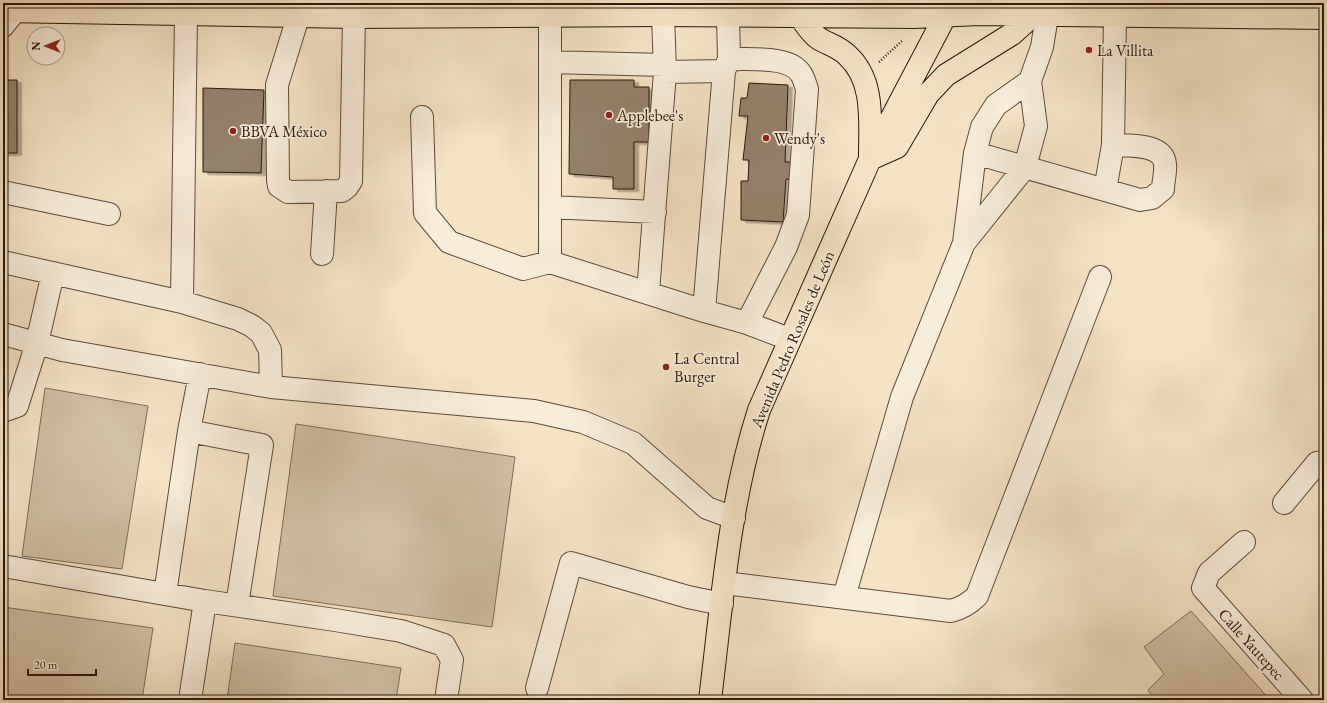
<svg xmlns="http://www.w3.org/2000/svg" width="1327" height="703" font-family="'EB Garamond',serif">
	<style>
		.green { fill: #d2c0a4; stroke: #7e6c56 }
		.building { fill: #94816a; stroke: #2a1708; filter: url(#shadow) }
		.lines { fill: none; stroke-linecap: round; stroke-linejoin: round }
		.minor-casing { stroke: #5d4a37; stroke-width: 24 }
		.major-casing { stroke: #2a1708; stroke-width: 24 }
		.path { stroke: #2a1708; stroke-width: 2.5; stroke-dasharray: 1 2; stroke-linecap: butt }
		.minor { stroke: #f8edd9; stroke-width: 22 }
		.major { stroke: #f5e3c4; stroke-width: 22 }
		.poi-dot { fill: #8f2418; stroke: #f8edd9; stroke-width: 1.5 }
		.labels { text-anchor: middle; stroke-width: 3.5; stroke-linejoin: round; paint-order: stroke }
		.poi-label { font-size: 16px; fill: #2a1708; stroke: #f8edd9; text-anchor: start }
		.street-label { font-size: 16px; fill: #2a1708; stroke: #f8edd9 }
	</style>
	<defs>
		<filter id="shadow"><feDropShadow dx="4.5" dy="2.5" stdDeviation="0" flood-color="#0004"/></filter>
	</defs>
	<rect width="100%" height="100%" fill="#f5e3c4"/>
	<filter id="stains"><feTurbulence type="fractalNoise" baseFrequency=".005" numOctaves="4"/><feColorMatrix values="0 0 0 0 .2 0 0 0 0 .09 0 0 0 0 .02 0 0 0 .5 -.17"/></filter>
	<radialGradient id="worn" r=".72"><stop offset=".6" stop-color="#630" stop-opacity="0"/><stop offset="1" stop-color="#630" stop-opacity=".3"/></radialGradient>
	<!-- green -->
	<path class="green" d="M45,388L148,406L122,569L22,556Z
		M296,424L515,457L492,627L273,596Z
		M3,607L153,628L142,700H3Z
		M1191,611L1270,700H1155L1148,690L1164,674L1144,647Z
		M235,643L401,668L396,700H227Z"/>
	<!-- building -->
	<path class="building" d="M3,80H17V153H3Z
		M570,80H634V87H649V142H634V189H613V177L569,174Z
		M749,83L788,85L785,162H794V180L786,179L783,222L741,220V181H748L749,160H743L748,116H739L741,98H747Z
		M203,88L264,90L261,173L203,172Z"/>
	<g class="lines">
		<defs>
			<path id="minor" d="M550,16V262L704,311L747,323L789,339
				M298,17L277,85L278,180L279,186L288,192L342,191L347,187L351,181L354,17
				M3,26L15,11
				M729,59C748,60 790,55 801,74C804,78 805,84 807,89L798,215L786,247L747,323
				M550,62L664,65
				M665,72L724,71
				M422,117L425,213L449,242L523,269L550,262
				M975,153L982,127L996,105L1030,81
				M1105,190L1113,145L1115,17
				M3,192L109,214
				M550,207L655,212
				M964,243L1025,167L1036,126L1030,81L1042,47L1047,16
				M322,254L326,191
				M3,262L182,302L238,319L252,326L261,333L270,350L271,387
				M648,293L665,72L663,15
				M182,302L186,15
				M704,311L724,71L729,59L728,16
				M3,334L62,350L271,387L534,411L583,422L633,443L707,508L734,518
				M3,411L17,406L37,343L53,273
				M189,431L200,374
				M1284,503L1317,463L1324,462
				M1244,542L1209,573L1203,588L1302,700
				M3,566L205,601L335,620L401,631L444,645L452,660L446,700
				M725,583L951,611C962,608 969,604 977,596L1100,277
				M165,594L189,431L262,445L237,605
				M844,597L902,397L964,243L975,153L1140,200L1152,198L1163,189C1163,182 1166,172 1165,164C1163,143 1129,146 1113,145
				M537,688L571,563L688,597L722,604
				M190,700L205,601"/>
			<path id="major" d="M3,11L354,17L663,15L914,17L979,14L1324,18
				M800,17C805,23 811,33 818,38C827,44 838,46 847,55C875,80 870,121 870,156
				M870,159L897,147L928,94L946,75L1012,34L1033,15
				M710,700C722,603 729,503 759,410L870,159L951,5"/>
		</defs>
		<!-- minor casing -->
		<use href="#minor" class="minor-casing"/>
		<!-- major casing -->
		<use href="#major" class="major-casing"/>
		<!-- path -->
		<path class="path" d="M879,62L903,40"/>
		<!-- minor -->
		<use href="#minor" class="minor"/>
		<!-- major -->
		<use href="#major" class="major"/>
	</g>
	<!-- markers -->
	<g class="poi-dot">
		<circle cx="1089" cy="50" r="4"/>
		<circle cx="609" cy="115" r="4"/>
		<circle cx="233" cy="131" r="4"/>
		<circle cx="766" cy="138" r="4"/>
		<circle cx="666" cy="367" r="4"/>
	</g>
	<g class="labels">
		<!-- poi labels -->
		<g class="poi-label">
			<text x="1097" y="56">La Villita</text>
			<text x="617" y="121">Applebee's</text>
			<text x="241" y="137">BBVA México</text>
			<text x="774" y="144">Wendy's</text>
			<text x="674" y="364">La Central<tspan x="674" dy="18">Burger</tspan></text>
		</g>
		<!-- street labels -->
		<g class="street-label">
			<text transform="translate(792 339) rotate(-67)" y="6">Avenida Pedro Rosales de León</text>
			<text transform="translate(1252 644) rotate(48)" y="6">Calle Yautepec</text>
		</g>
	</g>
	<!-- margin -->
	<rect width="1327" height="703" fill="none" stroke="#f5e3c4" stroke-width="16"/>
	<rect x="4" y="4" width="1319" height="695" fill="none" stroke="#2a1708" stroke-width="2"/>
	<rect x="8" y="8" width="1311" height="687" fill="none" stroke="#2a1708"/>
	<!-- north arrow -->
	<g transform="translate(46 46) rotate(270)"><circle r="19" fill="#f8edd9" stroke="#a69785"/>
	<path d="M0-3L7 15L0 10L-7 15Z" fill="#8f2418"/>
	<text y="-6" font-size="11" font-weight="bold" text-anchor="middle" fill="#2a1708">N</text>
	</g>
	<!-- scale -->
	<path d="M28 669v6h68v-6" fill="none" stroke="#2a1708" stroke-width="2"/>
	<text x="34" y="669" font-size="12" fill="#2a1708" stroke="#f8edd9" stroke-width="3" paint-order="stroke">20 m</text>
	<rect width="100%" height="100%" filter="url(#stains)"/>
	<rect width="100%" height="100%" fill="url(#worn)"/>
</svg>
